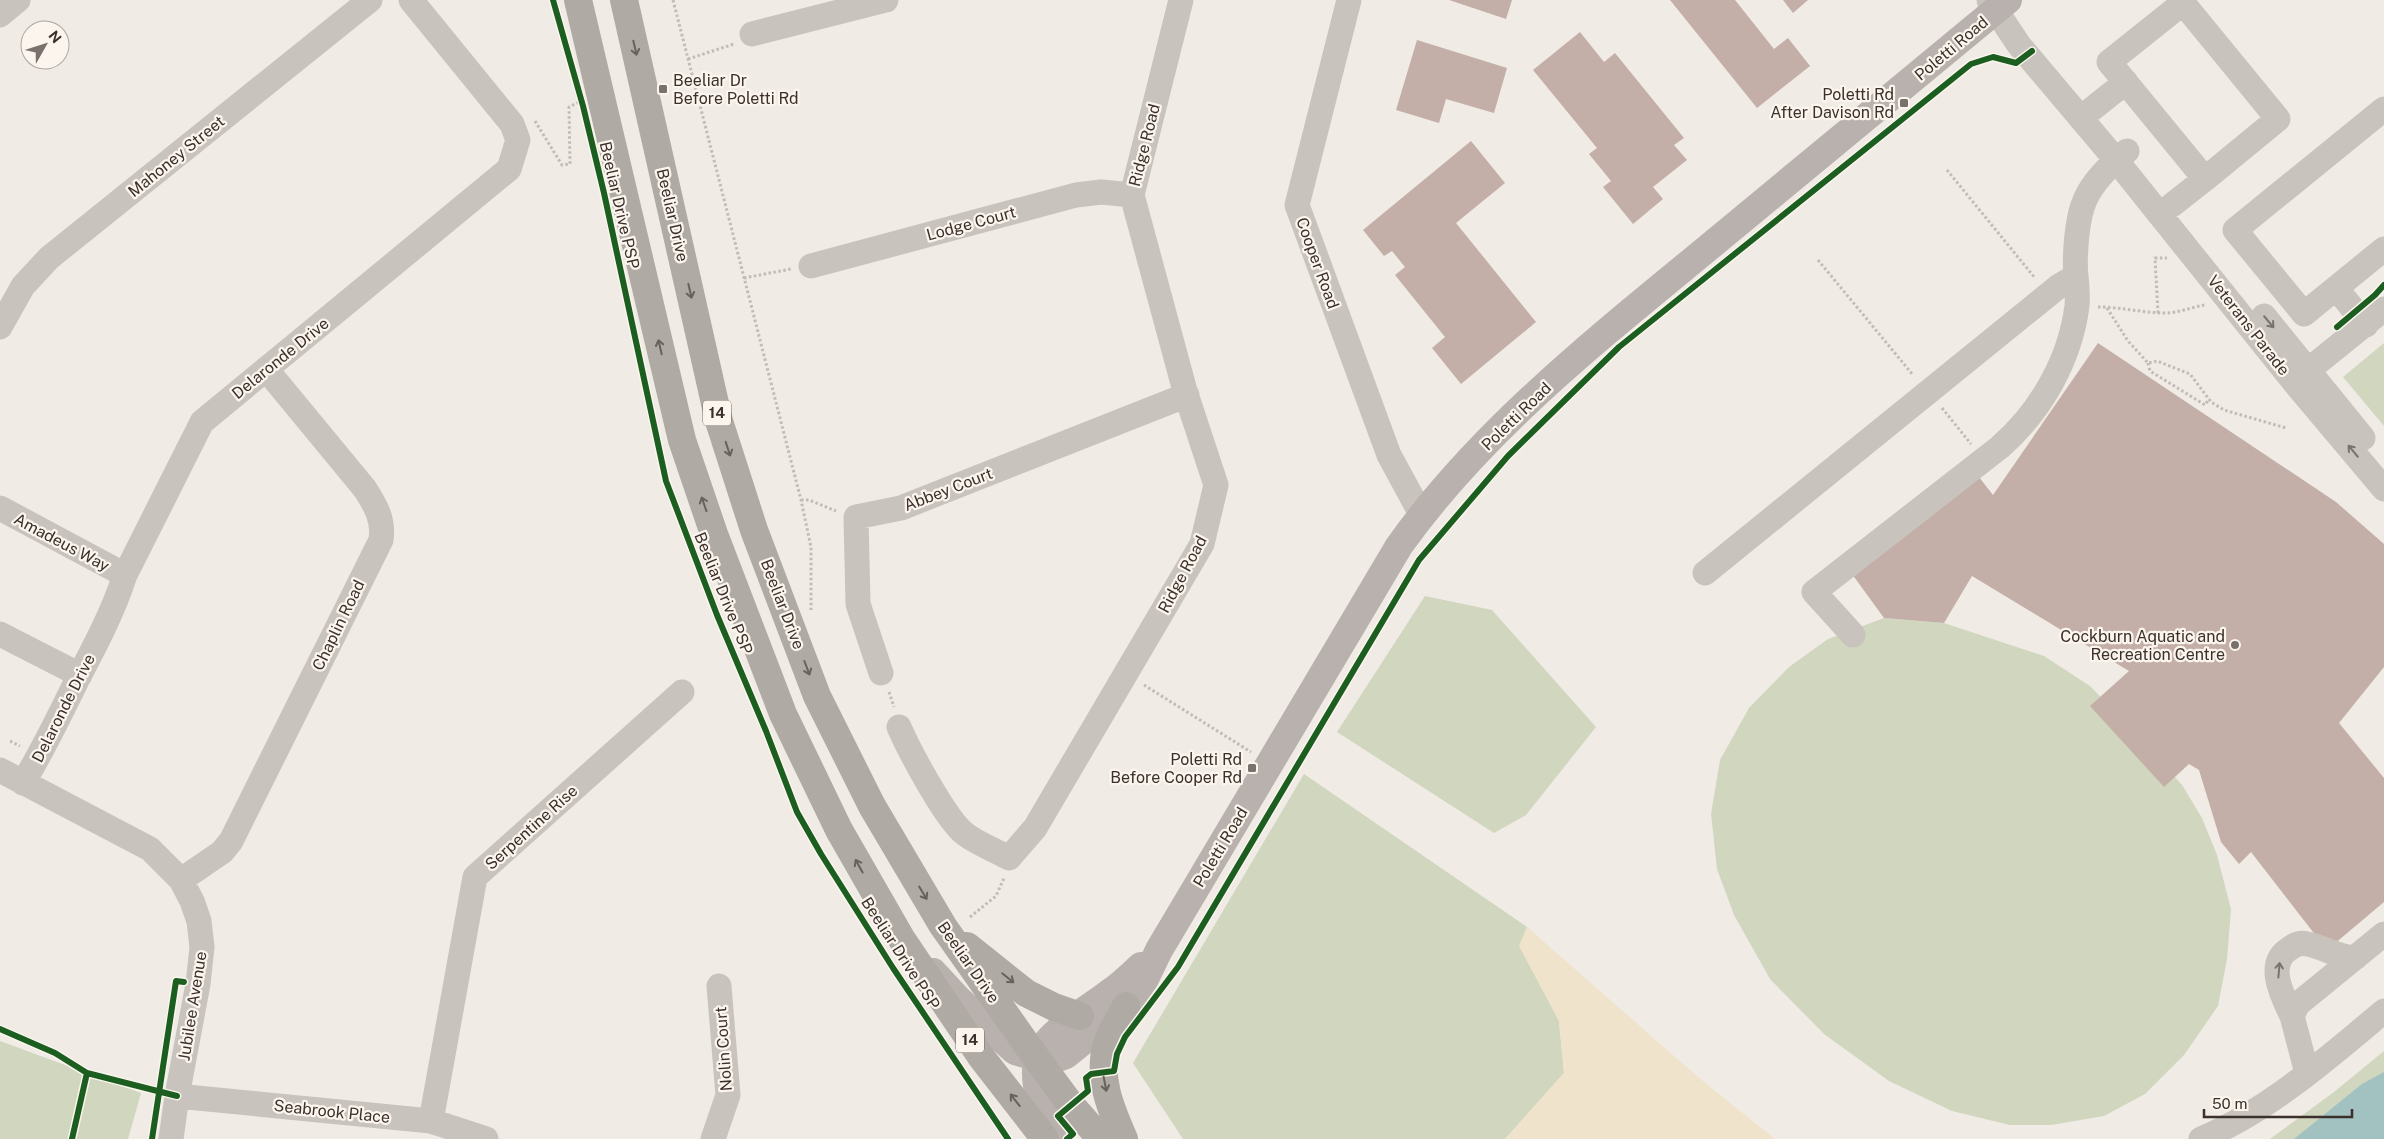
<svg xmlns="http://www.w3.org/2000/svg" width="2384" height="1139" font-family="'Public Sans',sans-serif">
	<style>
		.green { fill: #d1d6bf }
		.sand { fill: #efe3cc }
		.water { fill: #a1c2c1 }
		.building { fill: #c3afa7 }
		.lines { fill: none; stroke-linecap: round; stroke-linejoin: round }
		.path { stroke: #c2bbb6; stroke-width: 3; stroke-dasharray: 2.5 2.5; stroke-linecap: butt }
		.minor { stroke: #c9c3be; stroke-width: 25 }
		.major { stroke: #b8b1ad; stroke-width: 28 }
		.highway { stroke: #afaaa4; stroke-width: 28 }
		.cycleway-casing { stroke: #fbf5ee; stroke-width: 9 }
		.cycleway { stroke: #1b5e20; stroke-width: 6 }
		.oneway { stroke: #69615b }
		.oneway2 { stroke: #7b726d }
		.poi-dot { fill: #7a716c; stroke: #fbf5ee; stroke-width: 2 }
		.labels { text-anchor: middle; stroke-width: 4.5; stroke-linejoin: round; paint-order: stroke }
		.shield { fill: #fbf5ee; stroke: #756b66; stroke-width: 1 }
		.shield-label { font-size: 15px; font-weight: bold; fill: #3b302b }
		.street-label { font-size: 16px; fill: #3b302b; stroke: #fbf5ee }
		.poi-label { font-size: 16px; fill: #3b302b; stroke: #fbf5ee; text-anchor: end }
	</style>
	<rect width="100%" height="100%" fill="#f0ebe5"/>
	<!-- green -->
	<path class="green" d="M2384,343V426L2343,377Z
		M1425,596L1492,610L1596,727L1526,815L1494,833L1337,732Z
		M1884,618L1944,623L2044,656L2090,686L2135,732L2182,785L2202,818L2217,855L2231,909L2227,959L2218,1006L2184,1055L2145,1094L2104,1116L2051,1125H2010L1952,1111L1889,1081L1824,1034L1770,979L1734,915L1717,869L1711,814L1720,760L1749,708L1789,667L1828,639Z
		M1304,774L1527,927L1520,946L1559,1021L1564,1073L1505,1139H1183L1133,1063Z
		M0,1041L141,1093L128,1139H0Z
		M2384,1051V1139H2270L2334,1092Z"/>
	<!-- sand -->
	<path class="sand" d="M1527,927L1698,1077L1775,1139H1505L1564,1073L1559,1021L1519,946Z"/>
	<!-- water -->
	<path class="water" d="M2384,1072V1139H2294L2362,1084Z"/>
	<!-- building -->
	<path class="building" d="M1449,0H1512L1506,19Z
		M1670,0H1735L1774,49L1788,38L1810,66L1757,108Z
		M1783,0H1808L1793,13Z
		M1580,32L1604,62L1615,53L1684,138L1674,145L1687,160L1653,187L1663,199L1633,224L1603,187L1611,181L1589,154L1597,148L1533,70Z
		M1417,40L1507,68L1494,113L1446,99L1439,123L1396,110Z
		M1471,141L1505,183L1456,223L1536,322L1461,384L1432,348L1445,337L1395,275L1405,267L1392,251L1384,256L1363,230Z
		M2098,343L2336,502L2384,544V667L2339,723L2384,778V902L2327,950L2251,852L2239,864L2221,842L2199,770L2189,764L2164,787L2090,706L2129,671L1972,576L1944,623L1884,618L1852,574L1975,472L1993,495Z"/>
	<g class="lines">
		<!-- path -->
		<path class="path" d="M673,0L801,500L811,547V610
			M688,59L734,44
			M535,121L562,165L570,164L569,107L579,102
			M1947,170L2035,278
			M1818,260L1913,375
			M744,278L791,269
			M2098,307C2121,307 2143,313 2166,313C2178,313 2192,307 2205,305
			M2107,308L2128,341L2148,363L2157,361L2190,374L2211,402L2224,410L2286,428
			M2158,313L2155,258H2167
			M2148,363L2150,371L2205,405L2209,399
			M1942,408L1971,444
			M801,500H809L836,511
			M1144,685L1251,752
			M889,692L894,707
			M10,741L20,746
			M970,917L996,896L1004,878"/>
		<!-- minor -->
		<path class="minor" d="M1349,0L1297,205L1389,455L1421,514
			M1989,0L2019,45L2116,160L2294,382L2384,489
			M2183,3L2278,119L2205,179L2109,62Z
			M0,15L18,0
			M752,34L886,0
			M2092,109L2126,82
			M2384,109L2235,230L2304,314L2384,249
			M2172,205L2205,179
			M811,266L1076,195L1101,192L1132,195
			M2336,288L2366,325
			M2264,316L2363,438
			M0,327L23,286L49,258L370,0
			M2296,380L2384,309
			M0,508L125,575
			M1705,573L2059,286L2076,276
			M0,634L80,675
			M1853,635L1814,592L2000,447C2041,411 2070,360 2077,306C2078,295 2077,286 2076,276C2074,256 2077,217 2085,200C2093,181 2111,164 2127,151
			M881,673L858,604L856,517L901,508L1187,395
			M899,727C909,750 946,820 965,834C978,844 995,850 1009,858L1035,828L1202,544L1216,485L1185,391L1132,195L1181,0
			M0,770L150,849L181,880L192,901L199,921L202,947L198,984L177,1096L171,1139
			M23,783C43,750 60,715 77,680C95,646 113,612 125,575L202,422L509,169L518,140L512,124L411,0
			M181,880L222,852L231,841L381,540C384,520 376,506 365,489L266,369
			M2292,1016C2283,997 2265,964 2289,949C2294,945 2300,942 2307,944C2324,947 2337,957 2355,958
			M2307,1073L2292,1016L2298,1004L2384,934
			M177,1096L431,1121L486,1139
			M431,1121L475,877L682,692
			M713,1139L728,1095L719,986
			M2201,1139C2269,1110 2328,1058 2384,1011"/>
		<!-- major -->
		<path class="major" d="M933,972L957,998L1015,1051L1049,1061L1066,1055L1126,1006L1145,979L1159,950L1399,546C1480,432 1596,340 1703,252C1805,168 1906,84 2008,0
			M1056,1139C1045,1116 1032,1086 1037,1061C1042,1034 1091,1008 1112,991C1122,984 1132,974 1141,966"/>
		<!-- highway -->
		<path class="highway" d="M578,0L682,440L714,534L783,714L839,830L901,938L982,1058L1045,1139
			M624,0L719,421L754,530L817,696L872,806L943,926L1037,1059L1071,1105L1101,1139
			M967,946L1026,993L1054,1007L1080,1016
			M1124,1139C1111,1109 1097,1078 1107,1044C1111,1031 1120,1018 1126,1006"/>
		<defs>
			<path id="cycleway" d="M553,0L583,106L604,193L666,481L717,615L766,731L797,812L821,854L893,968L1008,1139
				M2337,327L2375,295L2384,285
				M0,1029L55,1053L87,1073
				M72,1139L87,1073L177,1096
				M152,1139L176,981L184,982
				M1067,1139L1073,1134L1058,1116L1088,1091L1086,1078L1091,1074L1114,1071L1117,1054L1125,1037L1178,967L1419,560L1508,456L1619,347L1971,64L1993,57L2016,63L2032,51"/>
		</defs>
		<!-- cycleway casing -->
		<use href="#cycleway" class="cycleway-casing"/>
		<!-- cycleway -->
		<use href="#cycleway" class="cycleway"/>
	</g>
	<!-- one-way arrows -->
	<defs><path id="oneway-shaft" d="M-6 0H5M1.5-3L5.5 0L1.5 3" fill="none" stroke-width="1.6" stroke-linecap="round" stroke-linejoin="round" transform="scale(1.25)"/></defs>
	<g class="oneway">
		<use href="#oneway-shaft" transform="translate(635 48) rotate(77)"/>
		<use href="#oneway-shaft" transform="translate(690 291) rotate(77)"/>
		<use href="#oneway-shaft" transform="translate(660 347) rotate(-103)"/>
		<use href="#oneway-shaft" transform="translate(728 449) rotate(72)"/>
		<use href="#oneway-shaft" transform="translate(704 504) rotate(-109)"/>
		<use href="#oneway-shaft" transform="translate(807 668) rotate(69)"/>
		<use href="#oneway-shaft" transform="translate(859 866) rotate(-119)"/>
		<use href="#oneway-shaft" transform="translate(923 893) rotate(59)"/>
		<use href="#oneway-shaft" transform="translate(1008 978) rotate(39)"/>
		<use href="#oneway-shaft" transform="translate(1105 1084) rotate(79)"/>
		<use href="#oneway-shaft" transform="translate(1015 1100) rotate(-128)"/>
	</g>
	<g class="oneway2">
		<use href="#oneway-shaft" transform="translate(2269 322) rotate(50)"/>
		<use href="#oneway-shaft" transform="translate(2353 451) rotate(-130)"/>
		<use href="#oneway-shaft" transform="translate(2279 970) rotate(-85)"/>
	</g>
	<!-- markers -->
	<g class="poi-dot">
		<rect x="658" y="84" width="10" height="10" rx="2.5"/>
		<rect x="1899" y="98" width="10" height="10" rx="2.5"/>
		<circle cx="2235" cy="645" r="5"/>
		<rect x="1247" y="763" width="10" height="10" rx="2.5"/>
	</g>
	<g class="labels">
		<!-- shield labels -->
		<g class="shield">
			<rect x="703" y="400.5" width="28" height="25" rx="4"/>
			<rect x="956" y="1027.5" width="28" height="25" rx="4"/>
		</g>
		<g class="shield-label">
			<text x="717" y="418">14</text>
			<text x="970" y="1045">14</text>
		</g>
		<!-- street labels -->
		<g class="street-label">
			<text transform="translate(1951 48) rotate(-40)" y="6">Poletti Road</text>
			<text transform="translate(1144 145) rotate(-76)" y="6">Ridge Road</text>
			<text transform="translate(176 156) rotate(-39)" y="6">Mahoney Street</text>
			<text transform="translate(620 205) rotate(77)" y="6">Beeliar Drive PSP</text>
			<text transform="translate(673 215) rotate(77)" y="6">Beeliar Drive</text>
			<text transform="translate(971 223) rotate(-15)" y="6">Lodge Court</text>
			<text transform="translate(1318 263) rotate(70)" y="6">Cooper Road</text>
			<text transform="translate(2249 325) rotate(52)" y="6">Veterans Parade</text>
			<text transform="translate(280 358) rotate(-39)" y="6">Delaronde Drive</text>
			<text transform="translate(1516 416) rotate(-44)" y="6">Poletti Road</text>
			<text transform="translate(948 489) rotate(-21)" y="6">Abbey Court</text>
			<text transform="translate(62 542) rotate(28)" y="6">Amadeus Way</text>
			<text transform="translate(1182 574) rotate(-62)" y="6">Ridge Road</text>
			<text transform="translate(724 593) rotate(68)" y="6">Beeliar Drive PSP</text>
			<text transform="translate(783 604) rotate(69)" y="6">Beeliar Drive</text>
			<text transform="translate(338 625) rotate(-64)" y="6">Chaplin Road</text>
			<text transform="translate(63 708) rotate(-63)" y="6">Delaronde Drive</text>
			<text transform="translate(531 827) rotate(-42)" y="6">Serpentine Rise</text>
			<text transform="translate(1220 847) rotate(-59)" y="6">Poletti Road</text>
			<text transform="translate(901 953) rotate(57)" y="6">Beeliar Drive PSP</text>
			<text transform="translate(969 962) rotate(55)" y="6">Beeliar Drive</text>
			<text transform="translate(192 1006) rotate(-81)" y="6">Jubilee Avenue</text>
			<text transform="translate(723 1049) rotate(-94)" y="6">Nolin Court</text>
			<text transform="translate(332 1111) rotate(6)" y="6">Seabrook Place</text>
		</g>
		<!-- poi labels -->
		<g class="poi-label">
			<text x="673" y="86" text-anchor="start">Beeliar Dr<tspan x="673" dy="18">Before Poletti Rd</tspan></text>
			<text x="1894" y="100">Poletti Rd<tspan x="1894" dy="18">After Davison Rd</tspan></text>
			<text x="2225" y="642">Cockburn Aquatic and<tspan x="2225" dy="18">Recreation Centre</tspan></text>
			<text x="1242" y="765">Poletti Rd<tspan x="1242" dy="18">Before Cooper Rd</tspan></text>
		</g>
	</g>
	<!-- north arrow -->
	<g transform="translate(45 45) rotate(51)"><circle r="24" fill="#fbf5ee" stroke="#aea6a0"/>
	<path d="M0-4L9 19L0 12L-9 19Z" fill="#7a716c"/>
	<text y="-8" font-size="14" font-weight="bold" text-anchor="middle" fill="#3b302b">N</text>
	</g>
	<!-- scale -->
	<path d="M2204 1109v8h148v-8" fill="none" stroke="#3b302b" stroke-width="2.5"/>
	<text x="2212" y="1109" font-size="15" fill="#3b302b" stroke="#fbf5ee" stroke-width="4" paint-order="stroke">50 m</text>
</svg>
